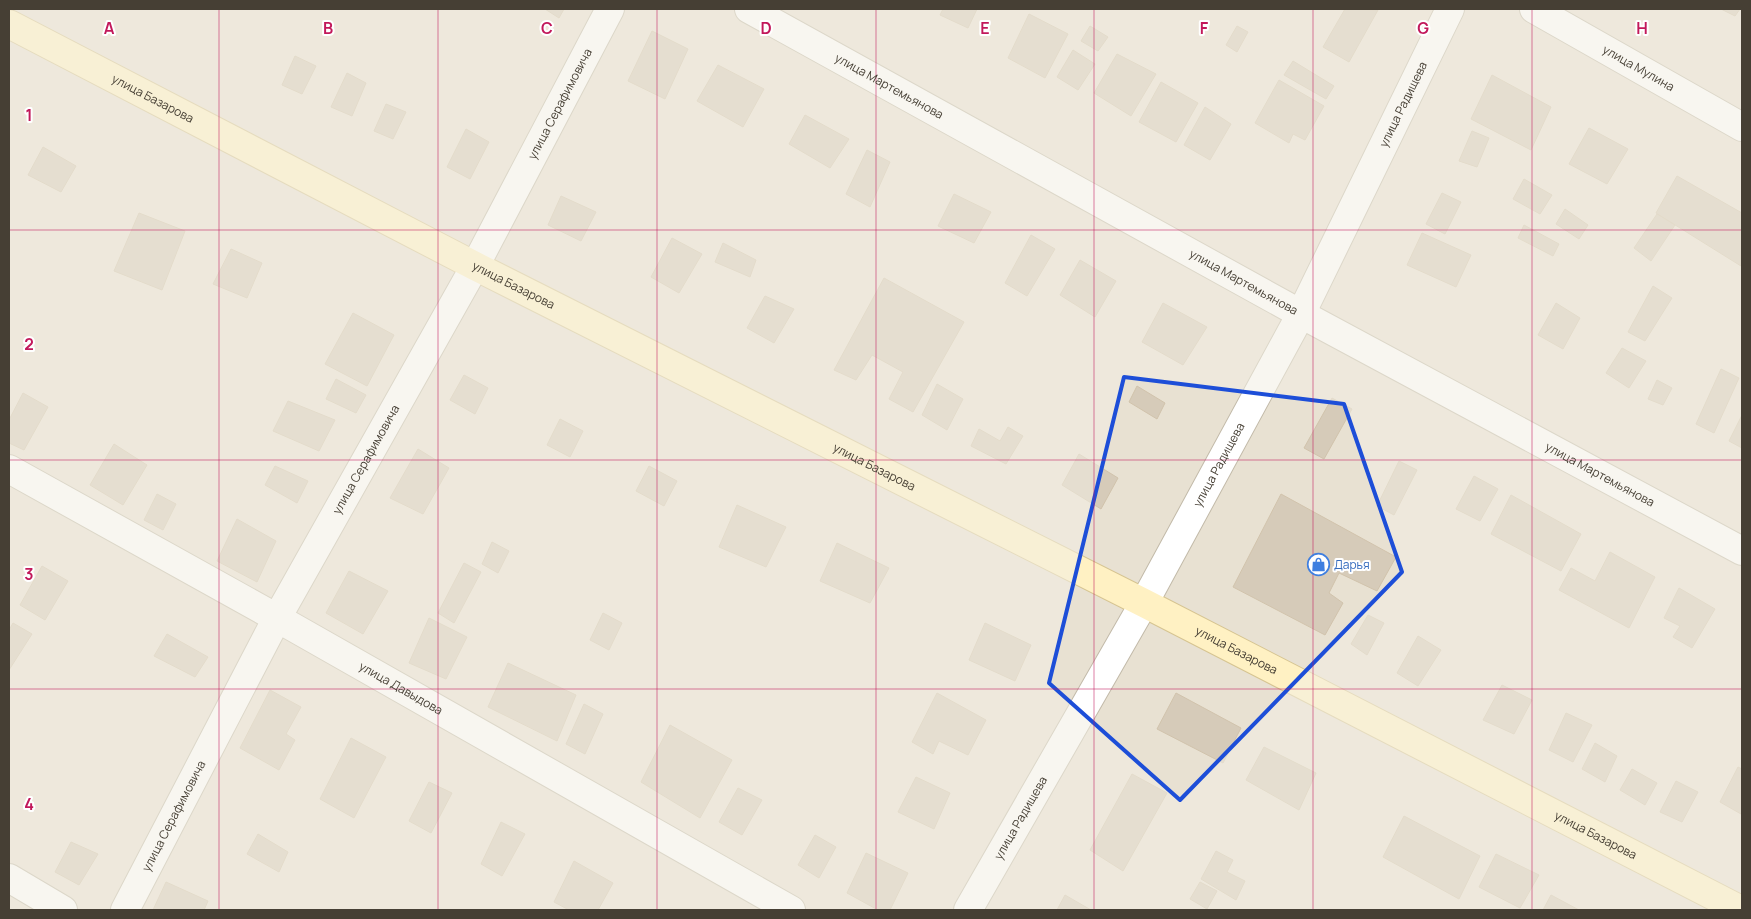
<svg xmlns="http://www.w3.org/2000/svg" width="1751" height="919" font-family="Manrope,sans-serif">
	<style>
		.residential { fill: #e8e1d2 }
		.building { fill: #d6cbb9; stroke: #d1c3ac }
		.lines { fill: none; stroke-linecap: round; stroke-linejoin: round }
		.street-casing { stroke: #c2baa9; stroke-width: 30 }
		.secondary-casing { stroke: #d6c491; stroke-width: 30 }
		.street { stroke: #fff; stroke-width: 28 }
		.secondary { stroke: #fff1c3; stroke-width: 28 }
		.marked { fill: none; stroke: #1d4ed8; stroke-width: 4; stroke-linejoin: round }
		.grid { fill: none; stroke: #c2185b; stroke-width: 1; stroke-opacity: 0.55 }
		.labels { text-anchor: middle; stroke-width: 4; stroke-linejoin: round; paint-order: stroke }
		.street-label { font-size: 12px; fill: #463f34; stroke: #fff }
		.shop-label { font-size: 12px; fill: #366cbe; stroke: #fff; text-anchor: start }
		.grid-label { font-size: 16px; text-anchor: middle; font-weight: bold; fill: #c2185b; stroke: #fff; stroke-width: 4; stroke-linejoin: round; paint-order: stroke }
	</style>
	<rect width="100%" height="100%" fill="#f3efe4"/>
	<!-- residential -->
	<path class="residential" d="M9,9H1742V910H9Z"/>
	<!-- building -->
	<path class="building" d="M545,9H564L559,18Z
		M943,9H977L968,28L940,15Z
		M1345,9L1378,10L1349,62L1323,47Z
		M1721,9H1740L1735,16Z
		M1029,14L1068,34L1045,78L1008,58Z
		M1090,26L1108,37L1098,51L1081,41Z
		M1237,26L1248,32L1237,52L1226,45Z
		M652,31L688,49L665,99L628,81Z
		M1073,50L1095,64L1078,90L1057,77Z
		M1117,54L1156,74L1131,116L1094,93Z
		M295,56L316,66L302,94L282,85Z
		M1293,61L1334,86L1326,99L1284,75Z
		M718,65L764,89L743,127L697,101Z
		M347,73L366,83L352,116L331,107Z
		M1492,75L1551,107L1531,150L1471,119Z
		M1279,80L1324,106L1305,140L1293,134L1289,143L1255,123Z
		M1161,82L1198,103L1176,142L1139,122Z
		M386,104L406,112L393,139L374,131Z
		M1205,107L1231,124L1210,160L1184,145Z
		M805,115L849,139L830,168L789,144Z
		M1589,128L1628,149L1607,184L1569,164Z
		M466,129L489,142L470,179L447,167Z
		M1472,131L1489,138L1477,167L1459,161Z
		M43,147L76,166L61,192L28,175Z
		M867,150L890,162L870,207L846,194Z
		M1677,176L1742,213L1741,266L1656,213Z
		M1524,179L1552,195L1540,214L1513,199Z
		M1442,193L1461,202L1445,234L1426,224Z
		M954,194L991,212L974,243L938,226Z
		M561,196L596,212L581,241L548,225Z
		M1565,209L1588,225L1579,239L1556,224Z
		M139,213L185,231L162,290L114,271Z
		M1657,214L1675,225L1651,261L1634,248Z
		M1524,225L1559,244L1553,256L1518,238Z
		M1422,233L1471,255L1456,287L1407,265Z
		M1031,235L1055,249L1027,296L1005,283Z
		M672,238L702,254L679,293L651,277Z
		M723,243L756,260L750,277L715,262Z
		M231,249L262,263L247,298L213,284Z
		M1080,260L1116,281L1095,317L1060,295Z
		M884,278L964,322L913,412L889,399L903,372L872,355L856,380L834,370Z
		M1653,286L1672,298L1645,341L1628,332Z
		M765,296L794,309L774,343L747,328Z
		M1163,303L1207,327L1183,365L1142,342Z
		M1556,303L1580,318L1563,349L1538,335Z
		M353,313L394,335L367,386L325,364Z
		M1622,348L1646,361L1629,388L1606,373Z
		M1721,369L1739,378L1714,433L1696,424Z
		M464,375L488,388L475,414L450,400Z
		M336,379L366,395L356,413L326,399Z
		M1657,380L1672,388L1663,405L1648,399Z
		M937,384L963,399L947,430L922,415Z
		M1137,386L1165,403L1157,419L1129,402Z
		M23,393L48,407L24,450L9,443V420Z
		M1332,398L1352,409L1324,459L1304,448Z
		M288,401L335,420L319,451L273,431Z
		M1742,415V448L1729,441Z
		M560,419L583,431L570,457L547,445Z
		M1008,427L1023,436L1006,464L971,446L979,429L1000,441Z
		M114,444L147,465L123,505L90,485Z
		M418,449L449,468L423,514L390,498Z
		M1079,454L1118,478L1101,509L1062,485Z
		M1399,461L1417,470L1394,515L1377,506Z
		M275,466L308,481L297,503L265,485Z
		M649,466L677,481L664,506L636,491Z
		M1474,476L1498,489L1480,521L1456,509Z
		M157,494L176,504L163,530L144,520Z
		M1281,494L1396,557L1377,591L1339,573L1329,593L1343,603L1325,635L1233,587Z
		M1511,495L1581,534L1561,571L1491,534Z
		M737,505L786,527L766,567L719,547Z
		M237,519L276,541L257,582L217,561Z
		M492,542L509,551L498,573L482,564Z
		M837,543L889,568L870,603L820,581Z
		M1610,552L1655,577L1629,628L1559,590L1571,568L1595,581Z
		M464,563L481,572L454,623L438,613Z
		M42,566L68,581L45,620L20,605Z
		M349,571L388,591L363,634L326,613Z
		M1679,588L1715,609L1692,648L1673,637L1680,626L1664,618Z
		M603,613L622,623L609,650L590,640Z
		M1368,615L1384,623L1367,655L1351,644Z
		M429,618L467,637L446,679L409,663Z
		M13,623L32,634L9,670V630Z
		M985,623L1031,645L1015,681L969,660Z
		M167,634L208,657L195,677L154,656Z
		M1418,636L1441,650L1418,686L1397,673Z
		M508,663L576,695L557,741L488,707Z
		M1502,685L1532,700L1514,734L1483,720Z
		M270,690L301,707L286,734L295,740L279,770L240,748Z
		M937,693L986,720L968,755L939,741L933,754L912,742Z
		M1176,693L1241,728L1223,763L1157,729Z
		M584,704L603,714L585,754L566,744Z
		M1566,713L1592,725L1573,762L1549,750Z
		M670,725L732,760L700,818L641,782Z
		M351,738L386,757L354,818L320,799Z
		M1595,743L1617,756L1605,782L1582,769Z
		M1264,747L1316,773L1299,810L1246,780Z
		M1738,767L1742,769V811L1741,814L1720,802Z
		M1632,769L1657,783L1645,805L1620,790Z
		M1132,774L1167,793L1123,871L1090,850Z
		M916,777L950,793L934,829L898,812Z
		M1676,781L1698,792L1682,822L1660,812Z
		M429,782L452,793L431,833L409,821Z
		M738,788L762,800L742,835L719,822Z
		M1404,816L1480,856L1459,899L1383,857Z
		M501,822L525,834L502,876L481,864Z
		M258,834L288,852L279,872L247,854Z
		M815,835L836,847L819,878L798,865Z
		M71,842L98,854L79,885L55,872Z
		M1216,851L1233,860L1227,872L1245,881L1236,900L1201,879Z
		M866,853L908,873L890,910H878L847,893Z
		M1496,854L1539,875L1520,908L1479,887Z
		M574,861L613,883L598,910H569L554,902Z
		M166,882L208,901L204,910H153Z
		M1200,882L1217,891L1207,909L1190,899Z
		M1065,895L1091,910H1057Z
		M1551,895L1579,910H1543Z"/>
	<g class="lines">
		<defs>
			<g id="street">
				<path id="s1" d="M749,9L1301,314L1742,551"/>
				<path id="s2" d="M1534,9L1742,127"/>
				<path id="s3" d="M9,469L277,618L791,910"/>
				<path d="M9,878L63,910"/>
				<path id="s4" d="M125,910L277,618L475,266L610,9"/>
				<path id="s5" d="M968,910L1144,603L1301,314L1450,9"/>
			</g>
			<g id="secondary">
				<path id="s6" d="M9,24L475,266L1144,603L1741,910"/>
			</g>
		</defs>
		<!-- street casing -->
		<use href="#street" class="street-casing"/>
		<!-- secondary casing -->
		<use href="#secondary" class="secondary-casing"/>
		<!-- street -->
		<use href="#street" class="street"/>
		<!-- secondary -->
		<use href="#secondary" class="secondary"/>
	</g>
	<!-- marked area -->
	<path d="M0 0H1751V919H0ZM1124,377L1344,404L1402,572L1180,800L1049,683Z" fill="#f3efe4" fill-opacity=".55" fill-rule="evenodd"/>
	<path class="marked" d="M1124,377L1344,404L1402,572L1180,800L1049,683Z"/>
	<!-- grid -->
	<path class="grid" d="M219,9V910M438,9V910M657,9V910M876,9V910M1094,9V910M1313,9V910M1532,9V910M9,230H1742M9,460H1742M9,689H1742"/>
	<!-- icons -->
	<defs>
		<symbol id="shop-ring" viewBox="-11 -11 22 22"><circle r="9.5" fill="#fff" stroke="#3f7fe0" stroke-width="1.5"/><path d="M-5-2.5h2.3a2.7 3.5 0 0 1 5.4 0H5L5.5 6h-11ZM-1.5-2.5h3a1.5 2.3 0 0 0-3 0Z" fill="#3f7fe0"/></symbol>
	</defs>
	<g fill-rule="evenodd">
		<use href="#shop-ring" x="1306" y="552" width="25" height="25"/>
	</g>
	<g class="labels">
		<!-- street labels -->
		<g class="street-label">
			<text dy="4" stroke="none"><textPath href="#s2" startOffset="120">улица Мулина</textPath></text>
			<text dy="4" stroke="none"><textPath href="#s1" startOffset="160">улица Мартемьянова</textPath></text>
			<text dy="4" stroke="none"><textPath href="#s6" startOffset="162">улица Базарова</textPath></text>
			<text dy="4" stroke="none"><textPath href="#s4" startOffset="916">улица Серафимовича</textPath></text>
			<text dy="4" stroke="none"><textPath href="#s5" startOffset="916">улица Радищева</textPath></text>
			<text dy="4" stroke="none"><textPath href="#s1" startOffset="565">улица Мартемьянова</textPath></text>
			<text dy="4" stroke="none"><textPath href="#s6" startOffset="568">улица Базарова</textPath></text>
			<text dy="4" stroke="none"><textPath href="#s4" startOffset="511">улица Серафимовича</textPath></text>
			<text dy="4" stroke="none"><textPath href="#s5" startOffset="511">улица Радищева</textPath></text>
			<text dy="4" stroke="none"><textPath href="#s6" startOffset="972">улица Базарова</textPath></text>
			<text dy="4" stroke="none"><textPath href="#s1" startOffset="970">улица Мартемьянова</textPath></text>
			<text dy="4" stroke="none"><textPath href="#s6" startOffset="1378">улица Базарова</textPath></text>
			<text dy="4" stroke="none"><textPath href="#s3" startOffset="449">улица Давыдова</textPath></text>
			<text dy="4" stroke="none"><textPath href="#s4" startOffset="106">улица Серафимовича</textPath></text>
			<text dy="4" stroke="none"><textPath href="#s5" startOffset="106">улица Радищева</textPath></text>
			<text dy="4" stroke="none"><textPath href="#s6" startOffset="1782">улица Базарова</textPath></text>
		</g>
		<!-- shop labels -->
		<g class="shop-label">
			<text x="1334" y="569">Дарья</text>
		</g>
	</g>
	<g class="grid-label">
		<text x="109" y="34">A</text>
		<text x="328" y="34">B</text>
		<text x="547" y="34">C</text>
		<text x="766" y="34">D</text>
		<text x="985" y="34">E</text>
		<text x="1204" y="34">F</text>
		<text x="1423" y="34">G</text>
		<text x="1642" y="34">H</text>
		<text x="29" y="121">1</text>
		<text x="29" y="350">2</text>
		<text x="29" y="580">3</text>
		<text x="29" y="810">4</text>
	</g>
	<!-- border -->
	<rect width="1751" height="919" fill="none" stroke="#463f34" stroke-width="20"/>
</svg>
